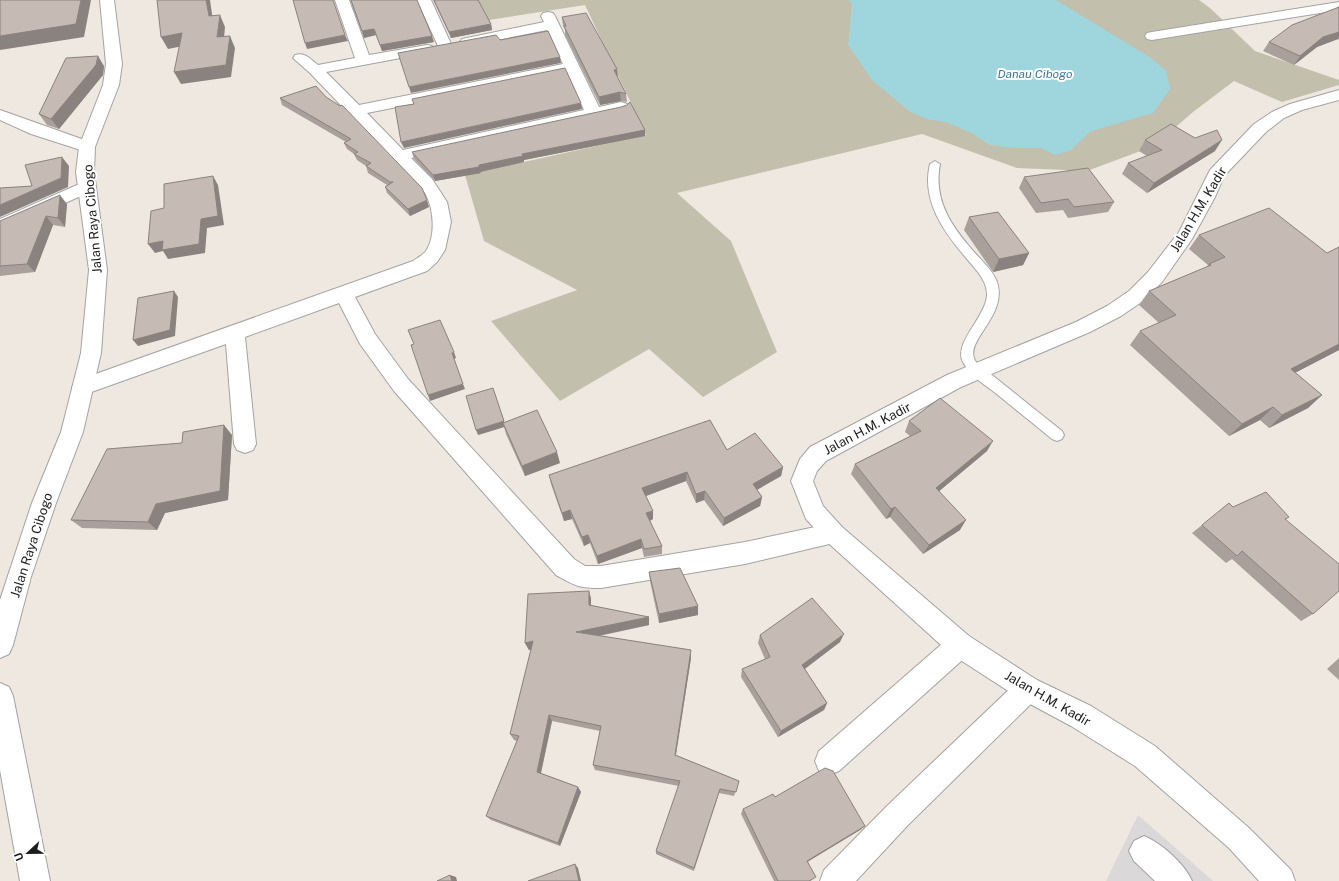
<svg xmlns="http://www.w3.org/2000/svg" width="1339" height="881" font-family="'Public Sans',sans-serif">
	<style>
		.residential { fill: #dad8d9 }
		.construction { fill: #c2c0ac }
		.water { fill: #9fd5dd }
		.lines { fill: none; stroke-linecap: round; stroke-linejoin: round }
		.service-casing { stroke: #a3a3a3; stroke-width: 2 }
		.minor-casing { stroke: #a3a3a3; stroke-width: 2 }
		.tertiary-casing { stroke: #a3a3a3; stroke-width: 2 }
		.service { fill: #fff; fill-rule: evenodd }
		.minor { fill: #fff; fill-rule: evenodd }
		.tertiary { fill: #fff; fill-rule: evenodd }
		.wall { fill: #a9a09b }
		.shaded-wall { fill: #8a827e }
		.building { fill: #c5bab4; stroke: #8a827e }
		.labels { text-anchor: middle; stroke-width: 4; stroke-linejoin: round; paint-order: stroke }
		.far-water-label { font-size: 12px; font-style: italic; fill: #40789e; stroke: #fff }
		.street-label { font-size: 13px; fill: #1c1c1c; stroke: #fff }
	</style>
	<rect width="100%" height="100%" fill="#eee8e0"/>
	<!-- residential -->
	<path class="residential" d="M1138,815L1213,881H1106Z"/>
	<!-- construction -->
	<path class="construction" d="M478,0H1199L1210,8L1255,51L1339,80V85L1282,102L1234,81L1193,112L1154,146L1087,171L1017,168L922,134L677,193L731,241L777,352L703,397L649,349L560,401L491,321L577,290L484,241L465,175L646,135L585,5L489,20Z"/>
	<!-- water -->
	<path class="water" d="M848,0H1056L1151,58L1166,71L1170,89L1153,113L1091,131L1071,150L1055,155L1041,148H1014L990,145L970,132L945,122L927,119L909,111L872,80L848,45L852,3Z"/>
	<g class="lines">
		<defs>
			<path id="service" d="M935,161L940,164C933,201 952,227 975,253C983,262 993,271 997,282C1008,314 967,339 974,358C975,362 979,365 982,367L1062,431L1064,435L1062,439L1057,441L1052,439C1034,424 1016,410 998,395C985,385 970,376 963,362C953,343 986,317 987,295C987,280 976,270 967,259C944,232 921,201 930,164Z"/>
			<path id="minor" d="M335,0H349L369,55L427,45L432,46L434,49L432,52L427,53L326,72L359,105L563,64L547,30L467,46L462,45L460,42L462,39L467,38L544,22L541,16L543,13L548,12L553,13L555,16L599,107L621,102L627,104L629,107L627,110L621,112L411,158L432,179L447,202L451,222L445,250L437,262L427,271L355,297L375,334L408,379L574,559L585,566H601L745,542L834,523L842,527L846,534L842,541L745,564L601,588C578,588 576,586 556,575L394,391L360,344L339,303L245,337L256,444L253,450L245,453L237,450L234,444L226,344L83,395L76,393L72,387L76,381L413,261C417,258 423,255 426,251C436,236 434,209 425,193L310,73L293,58L295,55C305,52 310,59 318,65L355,58ZM567,73L584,110L403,150L367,113Z
				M417,0H431L452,46L450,49L445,50L440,49L438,46Z
				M1339,2V10L1152,40L1147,39L1145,36L1147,33L1152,32Z
				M0,110L93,143L95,147L93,151L87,152L31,134L0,120Z
				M86,181L92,183L95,187L92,191L0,232V219Z
				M960,632L969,636L973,645L969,654L839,771L829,775L819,771L815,761L819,751L951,636Z
				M1028,676L1037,680L1041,689L1037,698L907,826L856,881H820L824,870L887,806L1019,680Z
				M1144,836C1161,843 1185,864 1192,881H1155L1134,861L1129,851L1134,841Z"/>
			<path id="tertiary" d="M100,0H114L122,64L119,85L95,147L94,172L107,270L101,353L83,432L56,503L31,577L13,645L9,654L0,658V600L32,503L61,432L81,353L89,270L76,172L79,147L103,85L106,64Z
				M1339,90V100L1302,110L1284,118L1266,132L1224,176L1215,197L1192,239L1162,282L1143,301L1121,316L1090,332L961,387L826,461L817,471L813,481L823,506L842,527L969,636L1037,680L1091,706L1155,746L1249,828L1291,870L1295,881H1259L1229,848L1135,766L1071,726L1019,698L951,654L826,541L806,519L791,481L800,459L810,447L947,375L1076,322L1107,306L1129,291L1148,272L1179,232L1210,170L1254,124L1272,112L1290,104Z
				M0,683L9,687L13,696L50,881H20L0,770Z"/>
		</defs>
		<!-- service casing -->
		<use href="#service" class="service-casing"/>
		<!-- minor casing -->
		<use href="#minor" class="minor-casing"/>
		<!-- tertiary casing -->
		<use href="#tertiary" class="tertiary-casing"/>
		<!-- service -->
		<use href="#service" class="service"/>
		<!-- minor -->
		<use href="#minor" class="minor"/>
		<!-- tertiary -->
		<use href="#tertiary" class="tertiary"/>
	</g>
	<!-- wall -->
	<path class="wall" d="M350,0L434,42L382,51L376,35L364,38Z
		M433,0H478L491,24L492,30L451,38Z
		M1339,6V40L1338,39L1317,47L1294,65L1263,51L1269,42L1338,8Z
		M562,17L618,77L626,94L627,102L621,101L600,105L565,35V30L563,26Z
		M104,66L103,75L59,129L47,125L39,114Z
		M326,97L429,207L410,216L387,193L385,187L387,185L368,173L366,166L357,160L354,154L347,149L344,143L346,142L282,105L280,98Z
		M645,130V136L524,160V162L480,172L481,173L435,181L414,159L412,152Z
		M1145,140L1215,151L1147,193L1122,174L1128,163L1147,156L1139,151Z
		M1024,177L1114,202L1108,212L1068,218L1063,210L1036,213L1019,188Z
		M67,204L65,227L53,225L35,272L0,276V221Z
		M969,217L1029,253L1023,265L993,272L964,230Z
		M1199,235L1327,253L1339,247V350L1295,373L1322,395L1308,408L1269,428L1260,420L1229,436L1130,345L1140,331L1159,323L1139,305L1149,291L1207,267L1208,265L1189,249Z
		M909,421L987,451L939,491L960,530L923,554L890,517L886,519L851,474L855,464L910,436L905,432Z
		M504,423L560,463L525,476L506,434L504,427L478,435Z
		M232,435L228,500L165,513L157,530L82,528L71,520L182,443Z
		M727,450L783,467L781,476L757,490L762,497L760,506L723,526L704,500L696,503L686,481L646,496L653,519L650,521L662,546V554L644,557L642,548L598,564L590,543L584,546L572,519L564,521L551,484L549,475Z
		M1233,507L1289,517L1286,519L1313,614L1301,621L1232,559L1226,563L1192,533L1202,525Z
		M649,572L698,615L659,623L650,581Z
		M589,591L591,599V606L649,625L599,636L691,650V658L676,755L739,781L734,796L719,793L694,871L656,854V851L679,786L595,770L593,765L600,731L552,721L541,773L578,787L581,792L560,846L491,820L486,816L517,741L514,740L510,734L531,650H529L525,643Z
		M760,635L840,642L805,669L827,703L824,710L778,737L741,677L742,669L765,659L758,643Z
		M1339,658V680L1327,669Z
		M775,797L865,826L860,830L808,861L812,880L810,881H774L741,814L743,809Z"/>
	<!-- shaded-wall -->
	<path class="shaded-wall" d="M81,0H91L84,37L0,50V36Z
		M206,0H210L214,28L209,16Z
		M220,15L225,27L223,49L217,37Z
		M491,24L492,30L451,38L449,32Z
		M374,29L376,35L364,38L362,31Z
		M1339,32V37L1338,39L1317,47L1294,65L1300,56L1323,37Z
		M182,33L188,45L168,49L161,37Z
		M345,35L348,41L307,49L305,43Z
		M230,36L235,48L231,77L181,84L174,72Z
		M432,36L434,42L382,51L380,45Z
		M98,56L104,66L103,75L59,129L51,119Z
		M560,57L561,63L411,93L409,87Z
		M617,69L618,78L614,70Z
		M620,92L621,101L600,105L599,97Z
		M581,103L582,109L404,148L401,142Z
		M645,130V136L524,160V162L480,172L481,173L435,181L433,175L479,165L522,154Z
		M1222,140L1215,151L1147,193L1154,183Z
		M62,157L69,166L68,187L0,217V205L61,178Z
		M213,176L218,185L224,225L207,228L205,253L168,259L163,251L155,253L148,244L201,219Z
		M60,195L67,204L65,227L58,218Z
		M427,200L429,207L410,216L408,209Z
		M46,216L53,225L35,272L27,264Z
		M1029,253L1023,265L993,272L999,259Z
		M174,291L178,297L175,336L138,346L133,340Z
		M1339,344V350L1277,382L1291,369Z
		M454,352L456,358L454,359L452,353Z
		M463,384L465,389L430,401L428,395Z
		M1322,395L1308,408L1269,428L1282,415Z
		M1273,407L1260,420L1229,436L1242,424Z
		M504,421L505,427L503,423L504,427L478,435L476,430Z
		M224,425L232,435L228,500L165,513L157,530L148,522L156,504Z
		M993,441L987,451L931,498L936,488Z
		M557,452L560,463L525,476L522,466Z
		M783,467L781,476L751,493L753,484Z
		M687,472L686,481L643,497L642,488Z
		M705,491L704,500L696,503V494Z
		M762,497L760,506L723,526L724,518Z
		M895,507L890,517L886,519L891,509Z
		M570,510L572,519L564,521L562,513Z
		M653,511V519L647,522L646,513Z
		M966,520L960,530L923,554L929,545Z
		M588,535L590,543L584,546L582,537Z
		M641,539L642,548L598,564L597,556Z
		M589,591L591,599V613L589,605Z
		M698,606V615L659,623V614Z
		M649,617V625L578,640L576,632Z
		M844,634L840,642L799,673L802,665Z
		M533,641L536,649L529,650L525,643Z
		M691,650V658L675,760V755Z
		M827,703L824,710L778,737L781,731Z
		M549,715L552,721L540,777L537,772Z
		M578,787L581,792L560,846L558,843Z
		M865,826L860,830L804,864L807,861Z
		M575,864L578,868L581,881H579Z
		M450,875L456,877L457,881H452Z"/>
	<!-- building -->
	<path class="building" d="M0,0H81L76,24L0,36Z
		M157,0H206L209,16L220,15L217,37L230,36L226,65L174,72L182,33L161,37Z
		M293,0H333L345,35L305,43Z
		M351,0H417L432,36L380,45L374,29L362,31Z
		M434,0H478L491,24L449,32Z
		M1339,7V32L1323,37L1300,56L1269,42L1292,25Z
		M586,13L617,69L614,70L626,94L620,92L599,97L564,26H566L562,17Z
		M548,31L560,57L409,87L398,53L496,35L500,40Z
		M98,56L96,65L51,119L39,114L66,58Z
		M565,68L581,103L401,142L395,107L414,104L412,99Z
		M316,86L326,97L340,106L342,105L422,188L427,200L408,209L385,187L393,182H390L366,166L371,163L354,154L358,152L344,143L351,139L280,98Z
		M630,102L645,130L522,154L523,156L479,165V167L433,175L412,152L621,107L627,105Z
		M1171,124L1195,138L1217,130L1222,140L1154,183L1128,163L1162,150L1145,140Z
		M62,157L61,178L0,205V188L32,186L25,165Z
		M1088,168L1114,202L1074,207L1068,199L1041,203L1024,177Z
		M213,176L218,216L201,219L199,244L162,250L163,241L148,244L151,211L164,208V184Z
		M60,195L58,218L46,216L27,264L0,266V221Z
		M1269,208L1327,253L1339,247V344L1291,369L1322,395L1282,415L1273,407L1242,424L1140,331L1176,315L1149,291L1211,265L1209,264L1225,257L1199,235Z
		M998,212L1029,253L999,259L969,217Z
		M174,291L170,330L133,340L138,298Z
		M440,320L454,352L452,353L463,384L428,395L411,345L414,344L408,330Z
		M493,388L504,421L476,430L466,396Z
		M940,398L993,441L936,488L966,520L929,545L895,507L891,509L855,464L921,431L909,421Z
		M537,410L557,452L522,466L503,423Z
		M710,420L727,450L755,433L783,467L753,484L762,497L724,518L705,491L696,494L687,472L642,488L653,511L646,513L662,546L644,549L641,539L597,556L588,535L582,537L570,510L562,513L549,475Z
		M224,425L220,491L156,504L148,522L71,520L107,449L182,443L183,432Z
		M1266,492L1289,517L1285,519L1339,564V591L1313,614L1242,551L1237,556L1202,525L1229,503L1233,507Z
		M680,568L698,606L659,614L649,572Z
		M589,591V605L649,617L576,632L691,650L675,755L739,781L736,792L720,789L694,868L656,851L680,781L593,765L601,726L549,715L537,772L578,787L558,843L486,816L519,736L510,734L533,641L525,643L528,594Z
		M812,598L844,634L802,665L827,703L781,731L742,669L770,657L760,635Z
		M825,768L833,771L865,826L807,861L816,877L809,881H778L743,809L773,794L775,797Z
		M575,864L579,881H528Z
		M450,875L452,881H437Z"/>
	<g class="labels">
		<!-- far-water labels -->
		<g class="far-water-label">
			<text x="1035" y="78">Danau Cibogo</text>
		</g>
		<!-- street labels -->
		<g class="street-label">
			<text transform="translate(1198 209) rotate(-59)" y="5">Jalan H.M. Kadir</text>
			<text transform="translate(92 219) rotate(-95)" y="5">Jalan Raya Cibogo</text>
			<text transform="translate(867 428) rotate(-28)" y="5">Jalan H.M. Kadir</text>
			<text transform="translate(31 545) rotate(-72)" y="5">Jalan Raya Cibogo</text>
			<text transform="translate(1048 698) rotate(30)" y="5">Jalan H.M. Kadir</text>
		</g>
	</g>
	<!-- north arrow -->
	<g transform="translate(28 853) rotate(248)" stroke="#ffffff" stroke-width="3" paint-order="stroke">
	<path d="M0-3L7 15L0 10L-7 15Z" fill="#1c1c1c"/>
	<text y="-6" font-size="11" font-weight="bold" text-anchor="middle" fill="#1c1c1c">U</text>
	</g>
</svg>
